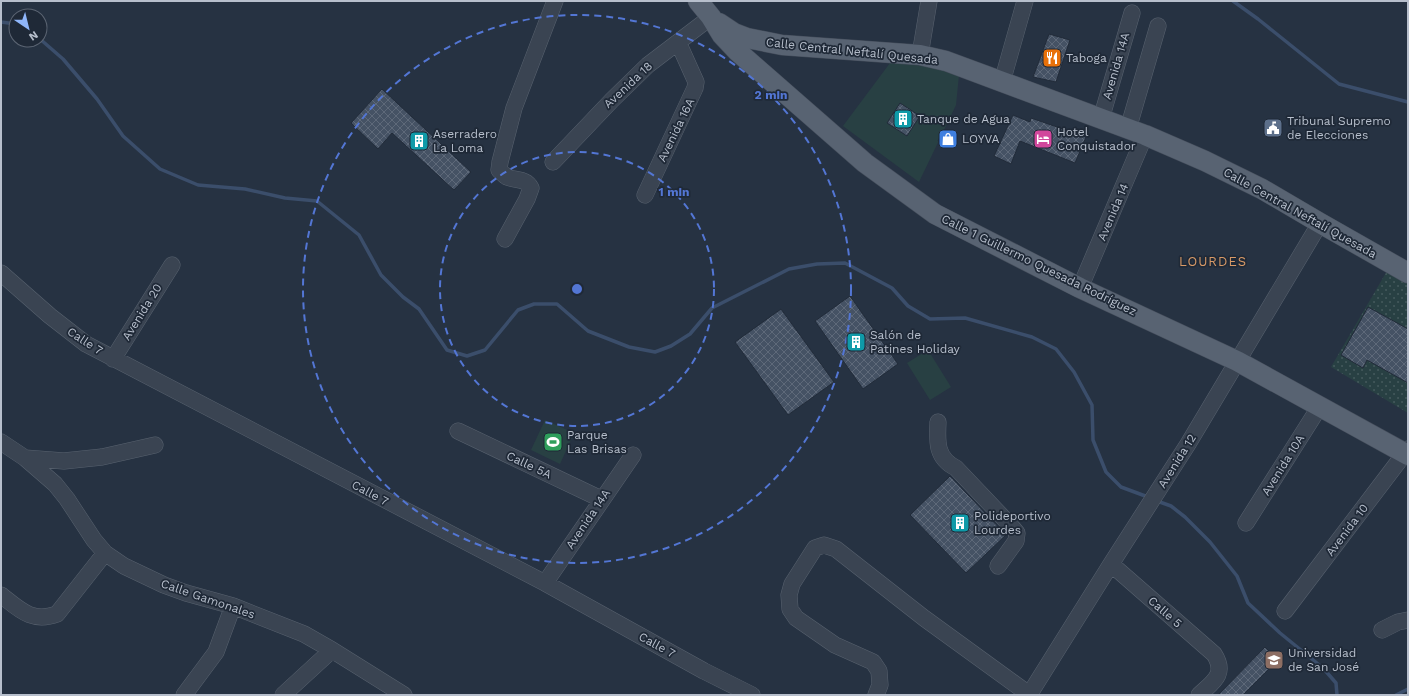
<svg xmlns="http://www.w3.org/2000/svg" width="1409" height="696" font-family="'Work Sans',sans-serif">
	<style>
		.grass { fill: #284043; fill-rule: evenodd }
		.garden { fill: url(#garden-dots) }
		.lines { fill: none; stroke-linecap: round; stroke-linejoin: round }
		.stream { stroke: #3b4e6b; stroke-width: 3.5 }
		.building { fill: url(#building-cross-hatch); stroke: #212b39 }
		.minor-casing { stroke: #58626f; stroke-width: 17 }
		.major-casing { stroke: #444d5b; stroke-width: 21 }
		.minor { stroke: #3a4452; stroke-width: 16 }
		.major { stroke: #586372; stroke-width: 20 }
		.ring { fill: none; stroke: #5376d4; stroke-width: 2; stroke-dasharray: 7 5 }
		.labels { text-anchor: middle; stroke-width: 3.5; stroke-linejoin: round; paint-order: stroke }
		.street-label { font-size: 12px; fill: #b7bfcc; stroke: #1f2937 }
		.poi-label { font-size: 12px; fill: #b7bfcc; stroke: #1f2937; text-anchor: start }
		.neighbourhood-label { font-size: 13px; letter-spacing: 1px; fill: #d89a67; stroke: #1f2937 }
		.centre { fill: #5376d4; stroke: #1f2937; stroke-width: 2 }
		.ring-label { font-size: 12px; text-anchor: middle; font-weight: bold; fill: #5376d4; stroke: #1f2937; stroke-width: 3.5; stroke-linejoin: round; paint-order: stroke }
	</style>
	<defs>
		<pattern id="garden-dots" width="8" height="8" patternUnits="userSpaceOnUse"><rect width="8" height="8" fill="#284043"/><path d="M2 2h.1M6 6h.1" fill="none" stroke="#455a5d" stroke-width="1.8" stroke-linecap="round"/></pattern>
		<pattern id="building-cross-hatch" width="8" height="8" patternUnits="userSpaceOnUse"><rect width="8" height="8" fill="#455264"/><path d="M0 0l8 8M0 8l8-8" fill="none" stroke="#5e6979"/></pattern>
	</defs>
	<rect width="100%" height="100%" fill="#263242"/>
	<!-- grass -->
	<path class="grass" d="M890,63L937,67L959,75L956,105L919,182L843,126ZM900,103L907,136L887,123Z
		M928,350L951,387L930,400L907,363Z
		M545,420L574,433L560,464L531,450Z"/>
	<!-- garden -->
	<path class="garden" d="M1387,271L1408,283V329L1399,324L1384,348L1389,319L1368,307L1351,336L1369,347L1349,343L1342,355L1363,368L1367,360L1408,383V413L1331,367Z"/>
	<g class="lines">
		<!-- stream -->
		<path class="stream" d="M1233,1L1258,19L1339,84L1408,102
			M1,22L16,24
			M40,39L63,59L97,99L123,136L160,169L198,185L245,189L285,198L317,201L359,235L381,275L403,297L419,309L447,350L467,356L485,350L518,310L534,304H557L588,331L629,347L655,352L671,346L690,334L712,308L789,269L817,264L845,263L892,288L908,306L930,319L965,318L1032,337L1056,349L1074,372L1092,405L1093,440L1106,472L1121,487L1148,497
			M1157,501L1171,506L1185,517L1210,542L1237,576L1248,603L1280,633L1323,668L1336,683L1337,695
			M1396,695L1408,689"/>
	</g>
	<!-- building -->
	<path class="building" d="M1049,34L1070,40L1056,82L1033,77Z
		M382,89L471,172L454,190L392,133L378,149L351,123Z
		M900,103L920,116L907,136L887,123Z
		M1013,115L1030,122L1031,118L1086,137L1075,163L1020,141L1011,164L994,156Z
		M943,132L957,138L952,147L938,141Z
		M850,296L898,364L863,389L815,321Z
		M1368,307L1408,329V383L1367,360L1363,368L1341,355Z
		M781,309L834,382L788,415L735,342Z
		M950,476L1006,535L966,573L910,515Z
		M1265,647L1278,660L1243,695H1218Z"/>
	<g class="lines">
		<defs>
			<path id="minor" d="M920,55L929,1
				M1002,82L1025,1
				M1101,119L1132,13
				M1128,129L1158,26
				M553,162L612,100L648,65L711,17
				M645,195L695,88L696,82L678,42
				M505,239L527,199L531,188C526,178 516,181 507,177C504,175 502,173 499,170L500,162L514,108L555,1
				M1,273L50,316L86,344L545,583L704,671L752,695
				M1080,288L1145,135
				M113,359L172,265
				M938,422C937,442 936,458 956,468L1012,527L1017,533L1016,541L998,566
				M458,431L601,499
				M1,442L25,458L55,484L67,499L94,540L105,553L124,566L164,585L186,593L233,606L304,634L332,650L404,695
				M25,458L64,461L102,457L155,445
				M1246,523L1320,406
				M1111,564L1214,654C1227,674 1213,682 1199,695
				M545,583L633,455
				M1,595C20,610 32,623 57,614L105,553
				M1285,611L1408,449
				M1382,630L1398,622L1408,620
				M184,695L216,652L233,606
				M283,695L332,650
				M876,695L880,685L879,671L873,662L835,645L796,618L790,609L789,595L792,584L815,548L824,545L836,549L924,618L1030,695
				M1029,695L1111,564L1188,444L1320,223"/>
			<path id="major" d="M698,1L711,17L722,35L737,51L865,163L935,214L1080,288L1237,361L1408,455
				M719,23L734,33L747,38L782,45L920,55L946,61L1145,135L1205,161L1262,189L1320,223L1408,273"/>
		</defs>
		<!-- minor casing -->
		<use href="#minor" class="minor-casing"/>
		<!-- major casing -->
		<use href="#major" class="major-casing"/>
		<!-- minor -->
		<use href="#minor" class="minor"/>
		<!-- major -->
		<use href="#major" class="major"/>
	</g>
	<!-- distance rings -->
	<g class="ring">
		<circle cx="577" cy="289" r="137"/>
		<circle cx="577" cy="289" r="274"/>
	</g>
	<!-- icons -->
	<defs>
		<symbol id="restaurant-square" viewBox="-11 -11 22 22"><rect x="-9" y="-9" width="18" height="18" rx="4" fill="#e8710a" stroke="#1f2937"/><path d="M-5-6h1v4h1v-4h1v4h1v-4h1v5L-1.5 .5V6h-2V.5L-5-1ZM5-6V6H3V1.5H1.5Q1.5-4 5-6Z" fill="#fff"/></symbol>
		<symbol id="building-square" viewBox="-11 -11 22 22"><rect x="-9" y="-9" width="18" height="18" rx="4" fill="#0f9aa8" stroke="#1f2937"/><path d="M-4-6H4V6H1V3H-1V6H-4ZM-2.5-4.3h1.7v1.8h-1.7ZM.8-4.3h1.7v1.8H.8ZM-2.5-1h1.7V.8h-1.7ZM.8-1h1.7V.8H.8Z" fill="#fff"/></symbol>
		<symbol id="civic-square" viewBox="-11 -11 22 22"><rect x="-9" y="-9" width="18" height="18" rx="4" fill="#5c6f8a" stroke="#1f2937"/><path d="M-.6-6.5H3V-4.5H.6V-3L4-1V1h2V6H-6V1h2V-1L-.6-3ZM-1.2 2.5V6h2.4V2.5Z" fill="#fff"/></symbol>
		<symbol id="shop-square" viewBox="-11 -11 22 22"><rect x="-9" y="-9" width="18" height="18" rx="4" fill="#3f7fe0" stroke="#1f2937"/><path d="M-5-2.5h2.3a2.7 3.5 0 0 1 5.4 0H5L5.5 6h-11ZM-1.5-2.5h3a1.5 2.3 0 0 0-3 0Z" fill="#fff"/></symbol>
		<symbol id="hotel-square" viewBox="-11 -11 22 22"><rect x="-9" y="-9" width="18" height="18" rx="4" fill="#d1479c" stroke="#1f2937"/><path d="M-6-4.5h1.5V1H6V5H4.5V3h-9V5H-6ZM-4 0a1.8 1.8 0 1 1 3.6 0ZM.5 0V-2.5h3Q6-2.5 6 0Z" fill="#fff"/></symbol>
		<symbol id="stadium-square" viewBox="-11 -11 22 22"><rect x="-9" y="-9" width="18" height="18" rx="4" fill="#2e9e5b" stroke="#1f2937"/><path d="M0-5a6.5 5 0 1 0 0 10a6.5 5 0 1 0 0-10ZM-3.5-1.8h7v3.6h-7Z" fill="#fff"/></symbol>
		<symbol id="university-square" viewBox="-11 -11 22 22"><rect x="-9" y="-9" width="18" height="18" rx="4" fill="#8d6e63" stroke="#1f2937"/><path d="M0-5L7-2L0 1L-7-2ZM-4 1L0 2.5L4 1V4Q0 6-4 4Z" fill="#fff"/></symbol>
	</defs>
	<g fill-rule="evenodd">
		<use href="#restaurant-square" x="1041" y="47" width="22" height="22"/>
		<use href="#building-square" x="892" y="108" width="22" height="22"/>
		<use href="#civic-square" x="1262" y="117" width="22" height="22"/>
		<use href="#shop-square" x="937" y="128" width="22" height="22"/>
		<use href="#hotel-square" x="1032" y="128" width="22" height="22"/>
		<use href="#building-square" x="408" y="130" width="22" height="22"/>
		<use href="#building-square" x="845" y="331" width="22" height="22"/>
		<use href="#stadium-square" x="542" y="431" width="22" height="22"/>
		<use href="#building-square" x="949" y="512" width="22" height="22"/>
		<use href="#university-square" x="1263" y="649" width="22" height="22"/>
	</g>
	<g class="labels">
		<!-- street labels -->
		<g class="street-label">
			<text transform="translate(852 51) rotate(6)" y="4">Calle Central Neftalí Quesada</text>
			<text transform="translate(1116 66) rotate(-74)" y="4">Avenida 14A</text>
			<text transform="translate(628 85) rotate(-43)" y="4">Avenida 18</text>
			<text transform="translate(676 130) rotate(-64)" y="4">Avenida 16A</text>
			<text transform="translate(1113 212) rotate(-67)" y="4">Avenida 14</text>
			<text transform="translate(1300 213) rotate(29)" y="4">Calle Central Neftalí Quesada</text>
			<text transform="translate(1039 265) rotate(26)" y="4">Calle 1 Guillermo Quesada Rodríguez</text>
			<text transform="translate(142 312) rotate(-58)" y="4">Avenida 20</text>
			<text transform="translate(85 341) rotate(33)" y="4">Calle 7</text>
			<text transform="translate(1177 461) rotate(-58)" y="4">Avenida 12</text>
			<text transform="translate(529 465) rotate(25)" y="4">Calle 5A</text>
			<text transform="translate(1283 465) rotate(-58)" y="4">Avenida 10A</text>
			<text transform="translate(370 493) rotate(28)" y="4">Calle 7</text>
			<text transform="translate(588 519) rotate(-56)" y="4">Avenida 14A</text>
			<text transform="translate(1347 530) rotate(-53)" y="4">Avenida 10</text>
			<text transform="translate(208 599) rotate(19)" y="4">Calle Gamonales</text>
			<text transform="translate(1165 612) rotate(41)" y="4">Calle 5</text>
			<text transform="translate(657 645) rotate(29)" y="4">Calle 7</text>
		</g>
		<!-- poi labels -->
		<g class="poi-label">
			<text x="1066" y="62">Taboga</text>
			<text x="917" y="123">Tanque de Agua</text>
			<text x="1287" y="125">Tribunal Supremo<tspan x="1287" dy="14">de Elecciones</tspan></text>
			<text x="1057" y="136">Hotel<tspan x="1057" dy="14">Conquistador</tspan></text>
			<text x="433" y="138">Aserradero<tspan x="433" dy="14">La Loma</tspan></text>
			<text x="962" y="143">LOYVA</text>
			<text x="870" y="339">Salón de<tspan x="870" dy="14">Patines Holiday</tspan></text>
			<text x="567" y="439">Parque<tspan x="567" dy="14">Las Brisas</tspan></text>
			<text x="974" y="520">Polideportivo<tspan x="974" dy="14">Lourdes</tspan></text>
			<text x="1288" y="657">Universidad<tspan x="1288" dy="14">de San José</tspan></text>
		</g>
		<!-- neighbourhood labels -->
		<g class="neighbourhood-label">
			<text x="1213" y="266">LOURDES</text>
		</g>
	</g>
	<circle cx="577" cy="289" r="6" class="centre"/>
	<g class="ring-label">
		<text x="771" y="99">2 min</text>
		<text x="674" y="196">1 min</text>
	</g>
	<!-- border -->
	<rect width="1409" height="696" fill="none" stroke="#b7bfcc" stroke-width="4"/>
	<!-- north arrow -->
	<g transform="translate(28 28) rotate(145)"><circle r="19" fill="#1f2937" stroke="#5c6573"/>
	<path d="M0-3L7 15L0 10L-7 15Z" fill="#8fb6fa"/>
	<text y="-6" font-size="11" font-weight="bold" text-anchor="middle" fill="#b7bfcc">N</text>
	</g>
</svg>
